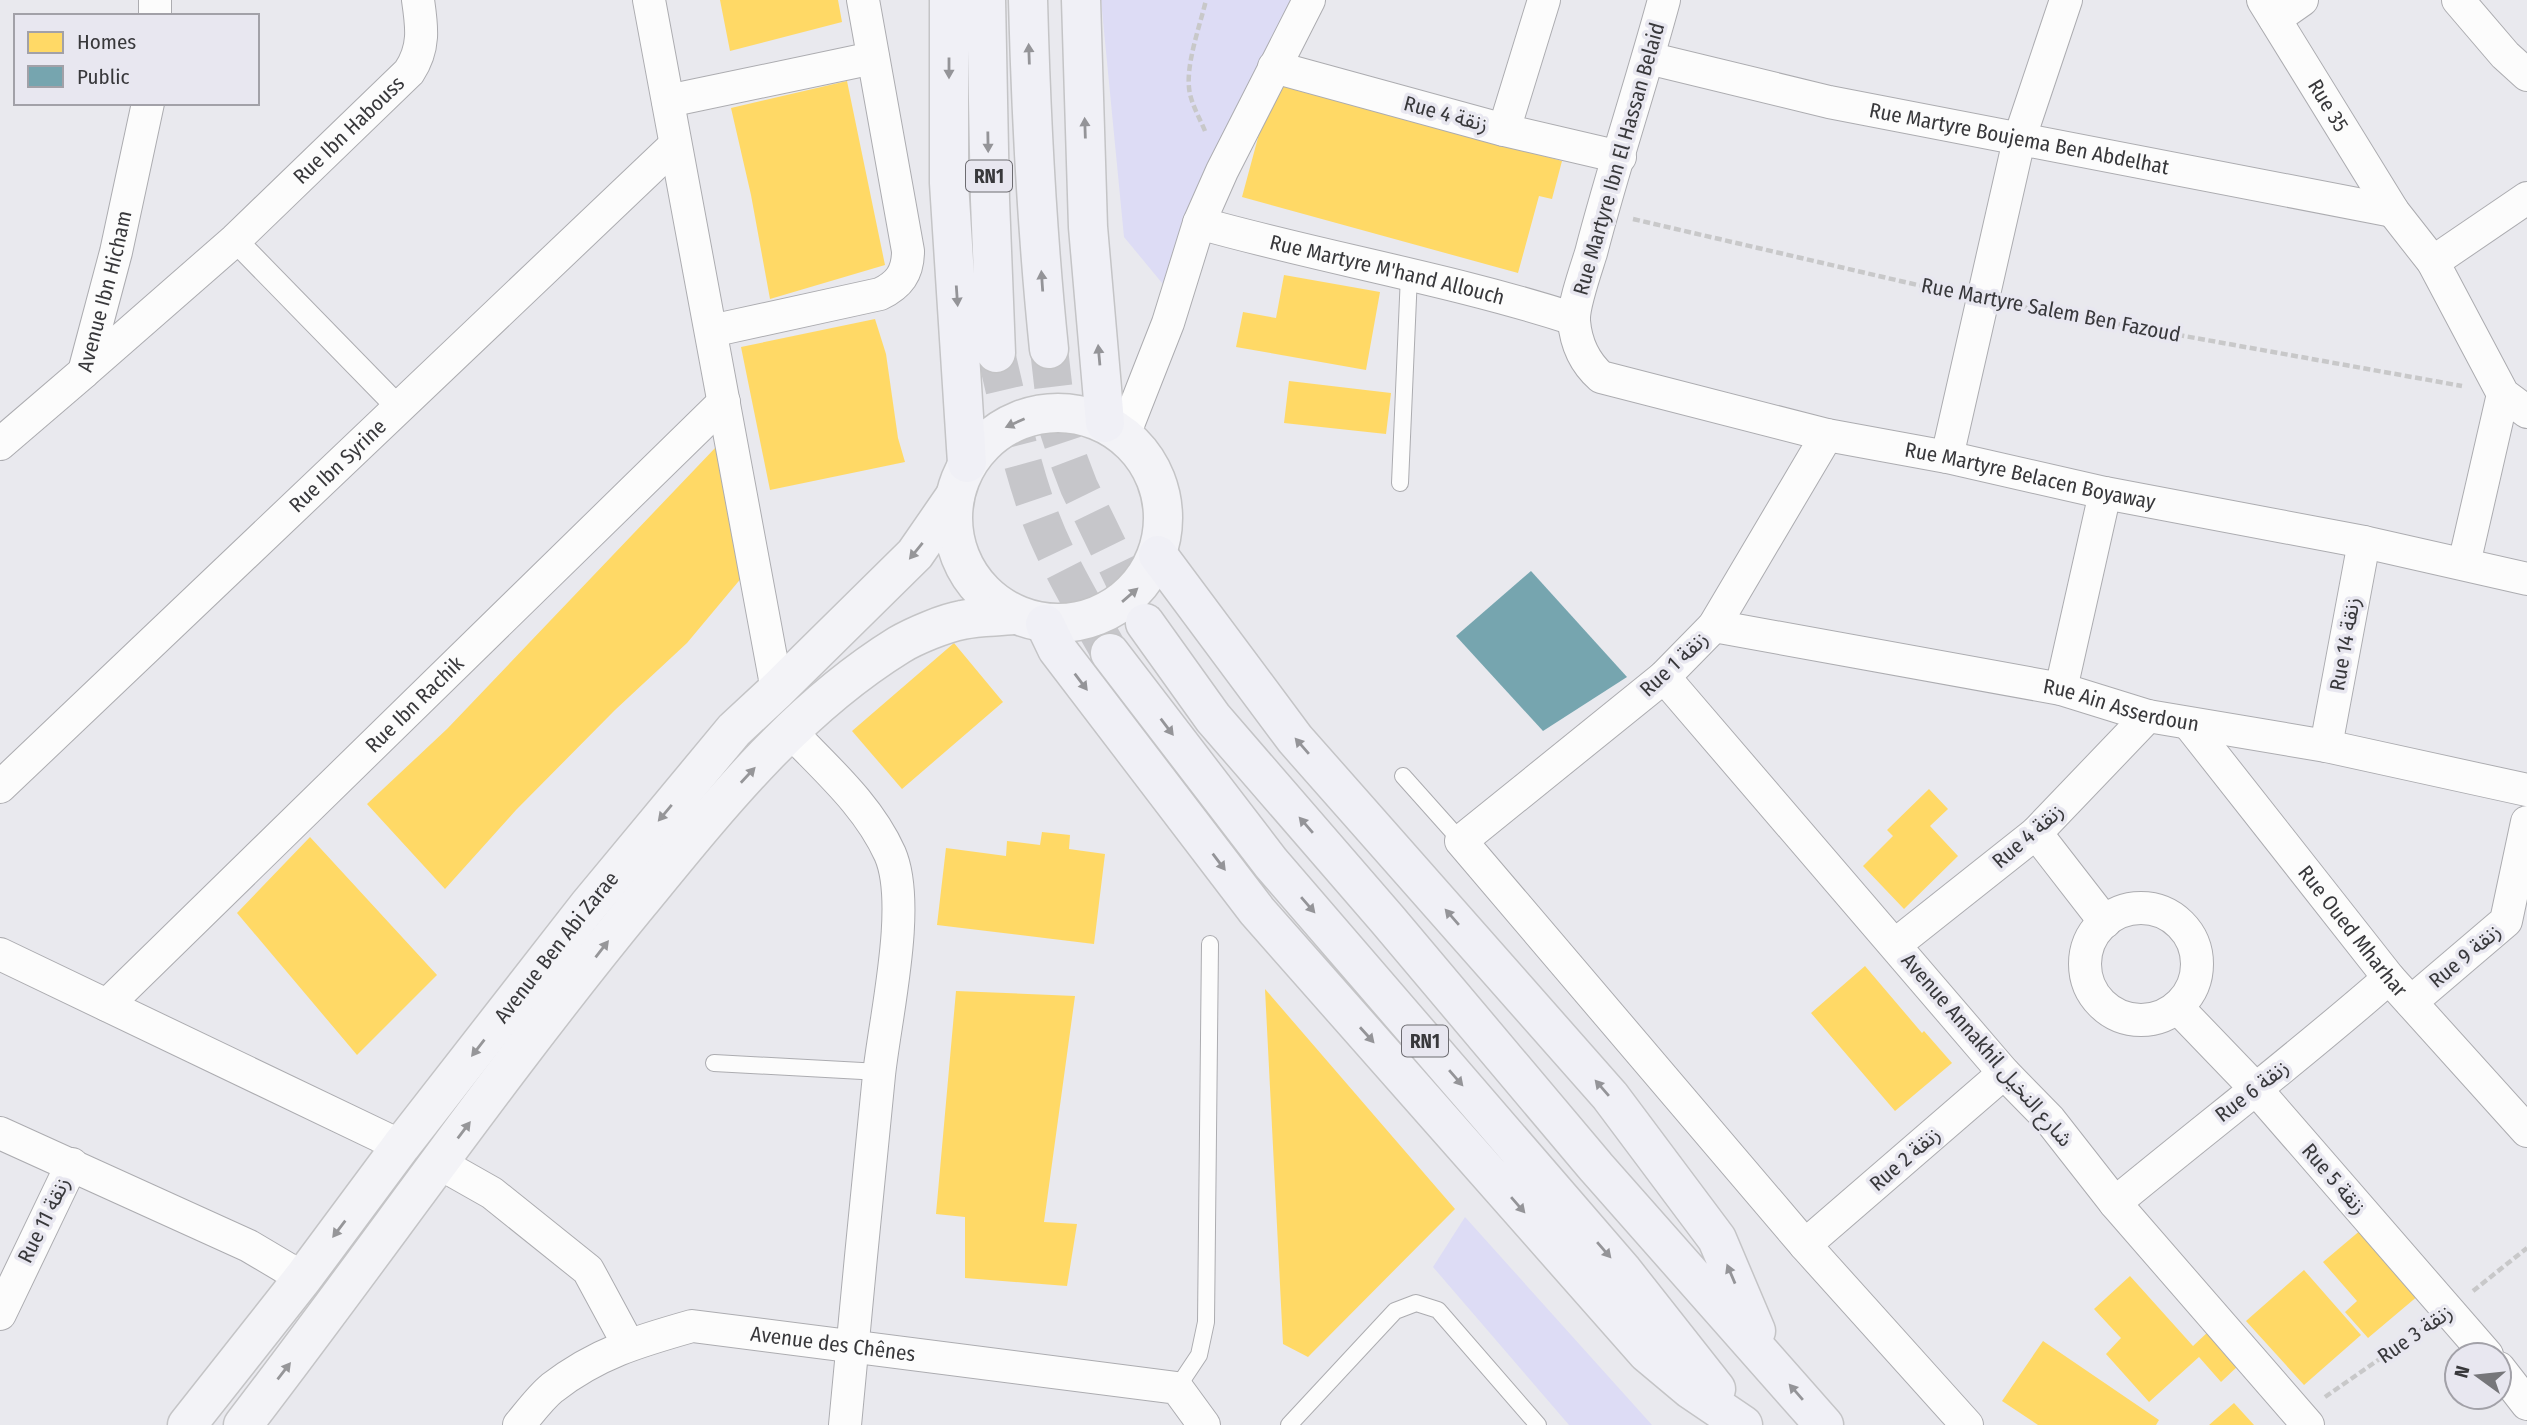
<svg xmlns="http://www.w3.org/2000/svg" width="2527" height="1425" font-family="'Fira Sans Condensed','Noto Sans Arabic',sans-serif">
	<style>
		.green { fill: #dddcf5 }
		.homes { fill: #ffd966 }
		.public { fill: #76a5af }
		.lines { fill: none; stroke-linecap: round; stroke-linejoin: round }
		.trunk-tunnel { stroke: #c6c6ca; stroke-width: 38; stroke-dasharray: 38 19; stroke-linecap: butt }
		.service-casing { stroke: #acacb0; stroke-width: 18 }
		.pedestrian-casing { stroke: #acacb0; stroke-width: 25 }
		.minor-casing { stroke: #acacb0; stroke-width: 34 }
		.primary-casing { stroke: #c4c4c6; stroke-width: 41 }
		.trunk-casing { stroke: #c4c4c6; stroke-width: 41 }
		.path { stroke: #c8c8c9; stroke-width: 4.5; stroke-dasharray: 7 3.5; stroke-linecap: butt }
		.service { stroke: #fcfcfc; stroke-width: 16 }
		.pedestrian { stroke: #fcfcfc; stroke-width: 23 }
		.minor { stroke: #fcfcfc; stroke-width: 32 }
		.primary { stroke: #f3f3f7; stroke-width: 38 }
		.trunk { stroke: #f0f0f6; stroke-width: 38 }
		.oneway { fill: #949498 }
		.oneway2 { fill: #969699 }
		.labels { text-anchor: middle; stroke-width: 7; stroke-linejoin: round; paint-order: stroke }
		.shield { fill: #e8e7f0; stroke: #6d6c71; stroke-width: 2 }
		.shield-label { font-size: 19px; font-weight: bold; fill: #38383b }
		.street-label { font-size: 21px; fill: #38383b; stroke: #e8e7f0 }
	</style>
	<rect width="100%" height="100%" fill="#e9e9ee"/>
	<!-- green -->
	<path class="green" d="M1101,0H1309L1167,289L1124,237Z
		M1465,1217L1652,1425H1569L1433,1267Z"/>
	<!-- homes -->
	<path class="homes" d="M720,0H838L842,22L730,51Z
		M847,81L885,265L770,299L751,195L731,108Z
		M1273,82L1562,161L1552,199L1539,196L1518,273L1242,197Z
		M1284,275L1380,292L1366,370L1236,347L1243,312L1276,318Z
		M875,319L886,354L898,438L905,462L770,490L741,347Z
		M1289,381L1391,393L1386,434L1284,423Z
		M716,447L743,576L687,643L615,710L516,810L445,889L367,804L447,729Z
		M954,643L1003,702L902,789L852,731Z
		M1929,789L1948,809L1930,826L1958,856L1904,909L1863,866L1893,836L1887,830Z
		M1042,832L1070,835L1069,849L1105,854L1094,944L937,925L946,848L1006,856L1007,841L1040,845Z
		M310,837L437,975L357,1055L237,913Z
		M1865,966L1922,1033L1924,1031L1952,1063L1895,1111L1811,1013Z
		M1265,989L1455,1209L1308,1357L1283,1344Z
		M956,991L1075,996L1044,1222L1077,1224L1067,1286L965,1278V1217L936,1214Z
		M2362,1229L2419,1295L2368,1338L2345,1312L2357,1301L2323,1262Z
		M2304,1270L2361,1335L2304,1385L2246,1321Z
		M2130,1276L2193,1346L2209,1331L2239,1365L2221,1382L2199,1357L2149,1402L2106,1354L2121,1338L2094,1309Z
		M2043,1341L2159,1420L2156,1425H2038L2002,1401Z
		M2234,1403L2254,1425H2209Z"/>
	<!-- public -->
	<path class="public" d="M1531,571L1627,677L1543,731L1456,636Z"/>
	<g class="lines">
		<!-- trunk-tunnel -->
		<path class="trunk-tunnel" d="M1049,349L1058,428L1068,458L1079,487L1145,623
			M996,353C1009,407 1020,462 1039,514C1057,563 1085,608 1110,653"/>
		<defs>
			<path id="service" d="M1400,483L1409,275
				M1403,776L1461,841
				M714,1063L880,1072
				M1177,1388L1199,1355L1206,1322L1210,944
				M1289,1425L1395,1311L1416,1303L1438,1310L1538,1425"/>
			<path id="pedestrian" d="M235,240L399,408"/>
			<g id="minor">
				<path d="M649,0L777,690"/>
				<path id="s1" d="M1664,0C1641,85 1613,168 1591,253C1586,269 1573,306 1574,321C1576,344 1584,362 1601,377L1827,435L1947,457L2105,493L2364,542L2527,579"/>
				<path id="s2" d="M2263,0L2393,211L2433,262L2503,394L2527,412"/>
				<path d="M2458,0L2505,55L2527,75"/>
				<path d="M155,16V0"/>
				<path d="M2275,19L2302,0"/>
				<path id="s3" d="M1648,58L1829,102L2393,211"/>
				<path d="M1274,67L1504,130L1620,157"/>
				<path d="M668,101L873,58"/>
				<path d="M1504,130L1544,0"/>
				<path id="s4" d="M1199,223C1323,258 1451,279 1574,319"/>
				<path d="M2433,262L2527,198"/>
				<path d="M711,331L880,294C899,285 908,273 908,251L863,0"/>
				<path id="s5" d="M84,372L235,240L409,72C425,48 422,27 418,0"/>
				<path d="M1124,435L1168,323L1199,223L1222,171L1309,0"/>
				<path d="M1827,435L1714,626L1664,677L1461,841L1805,1245L1967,1425"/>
				<path id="s6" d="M0,444L84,372L116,252L148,103"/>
				<path d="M1947,457L2019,140L2066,0"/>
				<path d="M2464,564L2503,394"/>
				<path id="s7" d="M1714,626L2061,689L2148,716L2326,746L2527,790"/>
				<path d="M1664,677L2004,1073L2050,1120L2115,1203L2308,1425"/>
				<path d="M2061,689L2105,493"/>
				<path id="s8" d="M2189,724L2389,978L2527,1131"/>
				<path d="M790,731C826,769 868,805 890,854C912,905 885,1018 879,1075C867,1192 856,1308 845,1425"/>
				<path d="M2326,746L2364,542"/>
				<path id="s9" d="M0,787L675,145"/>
				<path d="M2036,833L2105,922"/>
				<circle cx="2141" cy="964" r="56"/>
				<path d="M1896,944L2036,833L2148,716"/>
				<path d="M0,954L401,1146"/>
				<path d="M2411,1002L2506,921L2527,822"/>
				<path id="s10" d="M107,1005L724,402"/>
				<path d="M2177,1007L2255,1088L2487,1355"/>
				<path d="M0,1133L249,1246L303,1278"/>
				<path d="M439,1163L492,1193L588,1270L628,1344"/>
				<path d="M2115,1203C2206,1128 2300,1056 2389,978"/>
				<path d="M1805,1245L2004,1073"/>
				<path d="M0,1314L72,1164"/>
				<path d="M2499,1368L2527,1404"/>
				<path id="s11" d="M519,1425C529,1413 540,1398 552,1388C597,1353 639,1341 692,1326L1177,1388L1204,1425"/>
			</g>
			<g id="primary">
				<circle cx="1058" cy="518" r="105"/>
				<path id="s12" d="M187,1425L303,1278L401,1146L588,906L734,730L777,690L915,554L955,496"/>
				<path d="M243,1425C376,1252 500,1072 639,903C716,809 794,710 899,645C914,636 945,623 962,620C979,616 997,617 1014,615"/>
			</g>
			<path id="trunk" d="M949,0V183L967,463
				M986,0L990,200L996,353
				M1028,0C1031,116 1037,233 1049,349
				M1081,0L1088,227L1105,423
				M1158,555L1295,739L1610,1096L1717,1239L1756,1331
				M1145,623L1213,718L1387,919L1596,1167L1824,1425
				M1045,624L1057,649L1257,911L1647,1353L1690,1389L1743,1425
				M1110,653L1271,863L1623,1271L1716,1389"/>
		</defs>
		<!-- service casing -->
		<use href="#service" class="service-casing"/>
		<!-- pedestrian casing -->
		<use href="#pedestrian" class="pedestrian-casing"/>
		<!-- minor casing -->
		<use href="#minor" class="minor-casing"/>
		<!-- primary casing -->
		<use href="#primary" class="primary-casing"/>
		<!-- trunk casing -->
		<use href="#trunk" class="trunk-casing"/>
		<!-- path -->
		<path class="path" d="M1205,131C1200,119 1193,107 1190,94C1184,68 1200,26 1206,0
			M1633,219L1952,293
			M2012,305L2462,386
			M2473,1291L2527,1248
			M2325,1397L2424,1328"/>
		<!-- service -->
		<use href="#service" class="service"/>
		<!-- pedestrian -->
		<use href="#pedestrian" class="pedestrian"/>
		<!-- minor -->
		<use href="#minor" class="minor"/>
		<!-- primary -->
		<use href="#primary" class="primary"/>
		<!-- trunk -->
		<use href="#trunk" class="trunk"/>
	</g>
	<!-- one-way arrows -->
	<defs><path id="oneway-solid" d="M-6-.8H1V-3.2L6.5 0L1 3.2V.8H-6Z" transform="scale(1.75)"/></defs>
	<g class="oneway">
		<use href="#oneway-solid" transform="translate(1029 54) rotate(-92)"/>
		<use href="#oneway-solid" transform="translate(949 68) rotate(90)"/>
		<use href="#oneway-solid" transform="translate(1085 128) rotate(-92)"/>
		<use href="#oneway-solid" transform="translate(988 142) rotate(89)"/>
		<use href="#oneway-solid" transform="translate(1042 281) rotate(-94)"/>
		<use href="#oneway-solid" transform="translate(957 296) rotate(86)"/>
		<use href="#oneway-solid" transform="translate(1099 355) rotate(-95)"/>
		<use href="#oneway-solid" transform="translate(1081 682) rotate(53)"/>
		<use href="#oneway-solid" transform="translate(1167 727) rotate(53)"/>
		<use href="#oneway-solid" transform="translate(1302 746) rotate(-131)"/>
		<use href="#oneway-solid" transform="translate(1306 825) rotate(-131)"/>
		<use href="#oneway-solid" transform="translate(1219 862) rotate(53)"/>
		<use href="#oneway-solid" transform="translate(1308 905) rotate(49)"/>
		<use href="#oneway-solid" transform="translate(1452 917) rotate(-131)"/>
		<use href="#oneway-solid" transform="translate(1367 1035) rotate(48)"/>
		<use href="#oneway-solid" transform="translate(1456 1078) rotate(49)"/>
		<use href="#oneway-solid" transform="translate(1602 1088) rotate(-131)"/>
		<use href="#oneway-solid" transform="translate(1518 1205) rotate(49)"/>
		<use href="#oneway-solid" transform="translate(1604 1250) rotate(49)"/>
		<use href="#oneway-solid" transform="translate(1731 1274) rotate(-113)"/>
		<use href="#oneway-solid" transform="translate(1796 1392) rotate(-131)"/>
	</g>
	<g class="oneway2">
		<use href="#oneway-solid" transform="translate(1015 423) rotate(156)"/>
		<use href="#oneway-solid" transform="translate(916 551) rotate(129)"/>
		<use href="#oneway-solid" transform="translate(1130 595) rotate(-41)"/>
		<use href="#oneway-solid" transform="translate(748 775) rotate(-47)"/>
		<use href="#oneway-solid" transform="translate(665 813) rotate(130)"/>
		<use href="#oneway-solid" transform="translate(602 949) rotate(-52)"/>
		<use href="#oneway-solid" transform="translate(478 1048) rotate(128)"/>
		<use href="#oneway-solid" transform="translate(464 1130) rotate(-53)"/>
		<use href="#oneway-solid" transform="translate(339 1229) rotate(127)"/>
		<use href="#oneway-solid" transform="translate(284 1371) rotate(-52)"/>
	</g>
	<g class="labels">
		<!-- shield labels -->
		<g class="shield">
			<rect x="966" y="160.5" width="46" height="31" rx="5"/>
			<rect x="1402" y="1025.5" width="46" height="31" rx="5"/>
		</g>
		<g class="shield-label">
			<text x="989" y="183">RN1</text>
			<text x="1425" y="1048">RN1</text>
		</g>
		<!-- street labels -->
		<g class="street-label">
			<text dy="7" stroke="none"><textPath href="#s2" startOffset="124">Rue 35</textPath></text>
			<text transform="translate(1446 114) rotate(15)" y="7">Rue 4 زنقة</text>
			<text dy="7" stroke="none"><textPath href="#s5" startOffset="359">Rue Ibn Habouss</textPath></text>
			<text dy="7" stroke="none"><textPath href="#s3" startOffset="380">Rue Martyre Boujema Ben Abdelhat</textPath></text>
			<text transform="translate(1619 159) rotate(-74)" y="7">Rue Martyre Ibn El Hassan Belaid</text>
			<text dy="7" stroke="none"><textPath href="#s4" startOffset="194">Rue Martyre M'hand Allouch</textPath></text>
			<text dy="7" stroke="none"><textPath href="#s6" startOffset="194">Avenue Ibn Hicham</textPath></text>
			<text transform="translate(2051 310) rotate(11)" y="7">Rue Martyre Salem Ben Fazoud</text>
			<text dy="7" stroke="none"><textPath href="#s9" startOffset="466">Rue Ibn Syrine</textPath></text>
			<text dy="7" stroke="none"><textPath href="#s1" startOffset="838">Rue Martyre Belacen Boyaway</textPath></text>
			<text transform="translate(2345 644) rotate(-80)" y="7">Rue 14 زنقة</text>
			<text transform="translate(1674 664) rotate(-43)" y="7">Rue 1 زنقة</text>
			<text dy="7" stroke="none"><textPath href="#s10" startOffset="430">Rue Ibn Rachik</textPath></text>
			<text dy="7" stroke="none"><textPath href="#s7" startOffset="415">Rue Ain Asserdoun</textPath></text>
			<text transform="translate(2028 836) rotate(-41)" y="7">Rue 4 زنقة</text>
			<text dy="7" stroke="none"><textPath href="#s8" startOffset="264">Rue Oued Mharhar</textPath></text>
			<text dy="7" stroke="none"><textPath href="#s12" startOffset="604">Avenue Ben Abi Zarae</textPath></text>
			<text transform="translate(2465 956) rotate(-40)" y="7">Rue 9 زنقة</text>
			<text transform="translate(1987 1050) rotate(49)" y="7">Avenue Annakhil شارع النخيل</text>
			<text transform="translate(2252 1091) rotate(-38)" y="7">Rue 6 زنقة</text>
			<text transform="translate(1905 1159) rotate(-41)" y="7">Rue 2 زنقة</text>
			<text transform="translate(2334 1179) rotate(49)" y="7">Rue 5 زنقة</text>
			<text transform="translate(44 1220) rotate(-64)" y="7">Rue 11 زنقة</text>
			<text transform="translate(2415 1334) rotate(-35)" y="7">Rue 3 زنقة</text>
			<text dy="7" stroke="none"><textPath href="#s11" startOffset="346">Avenue des Chênes</textPath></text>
		</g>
	</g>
	<!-- legend -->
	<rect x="14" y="14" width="245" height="91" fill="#e8e7f0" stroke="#a2a1a8" stroke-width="2"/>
	<rect x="28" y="32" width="35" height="21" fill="#ffd966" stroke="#a2a1a8" stroke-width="2"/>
	<text x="77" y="49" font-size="21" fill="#38383b">Homes</text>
	<rect x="28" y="66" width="35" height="21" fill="#76a5af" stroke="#a2a1a8" stroke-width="2"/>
	<text x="77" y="84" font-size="21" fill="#38383b">Public</text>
	<!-- north arrow -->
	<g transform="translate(2478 1376) rotate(285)"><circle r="33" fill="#e8e7f0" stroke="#a2a1a8" stroke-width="2"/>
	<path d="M0-5L12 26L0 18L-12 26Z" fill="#76767a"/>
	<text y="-10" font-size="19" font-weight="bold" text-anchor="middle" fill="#38383b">N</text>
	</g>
</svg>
